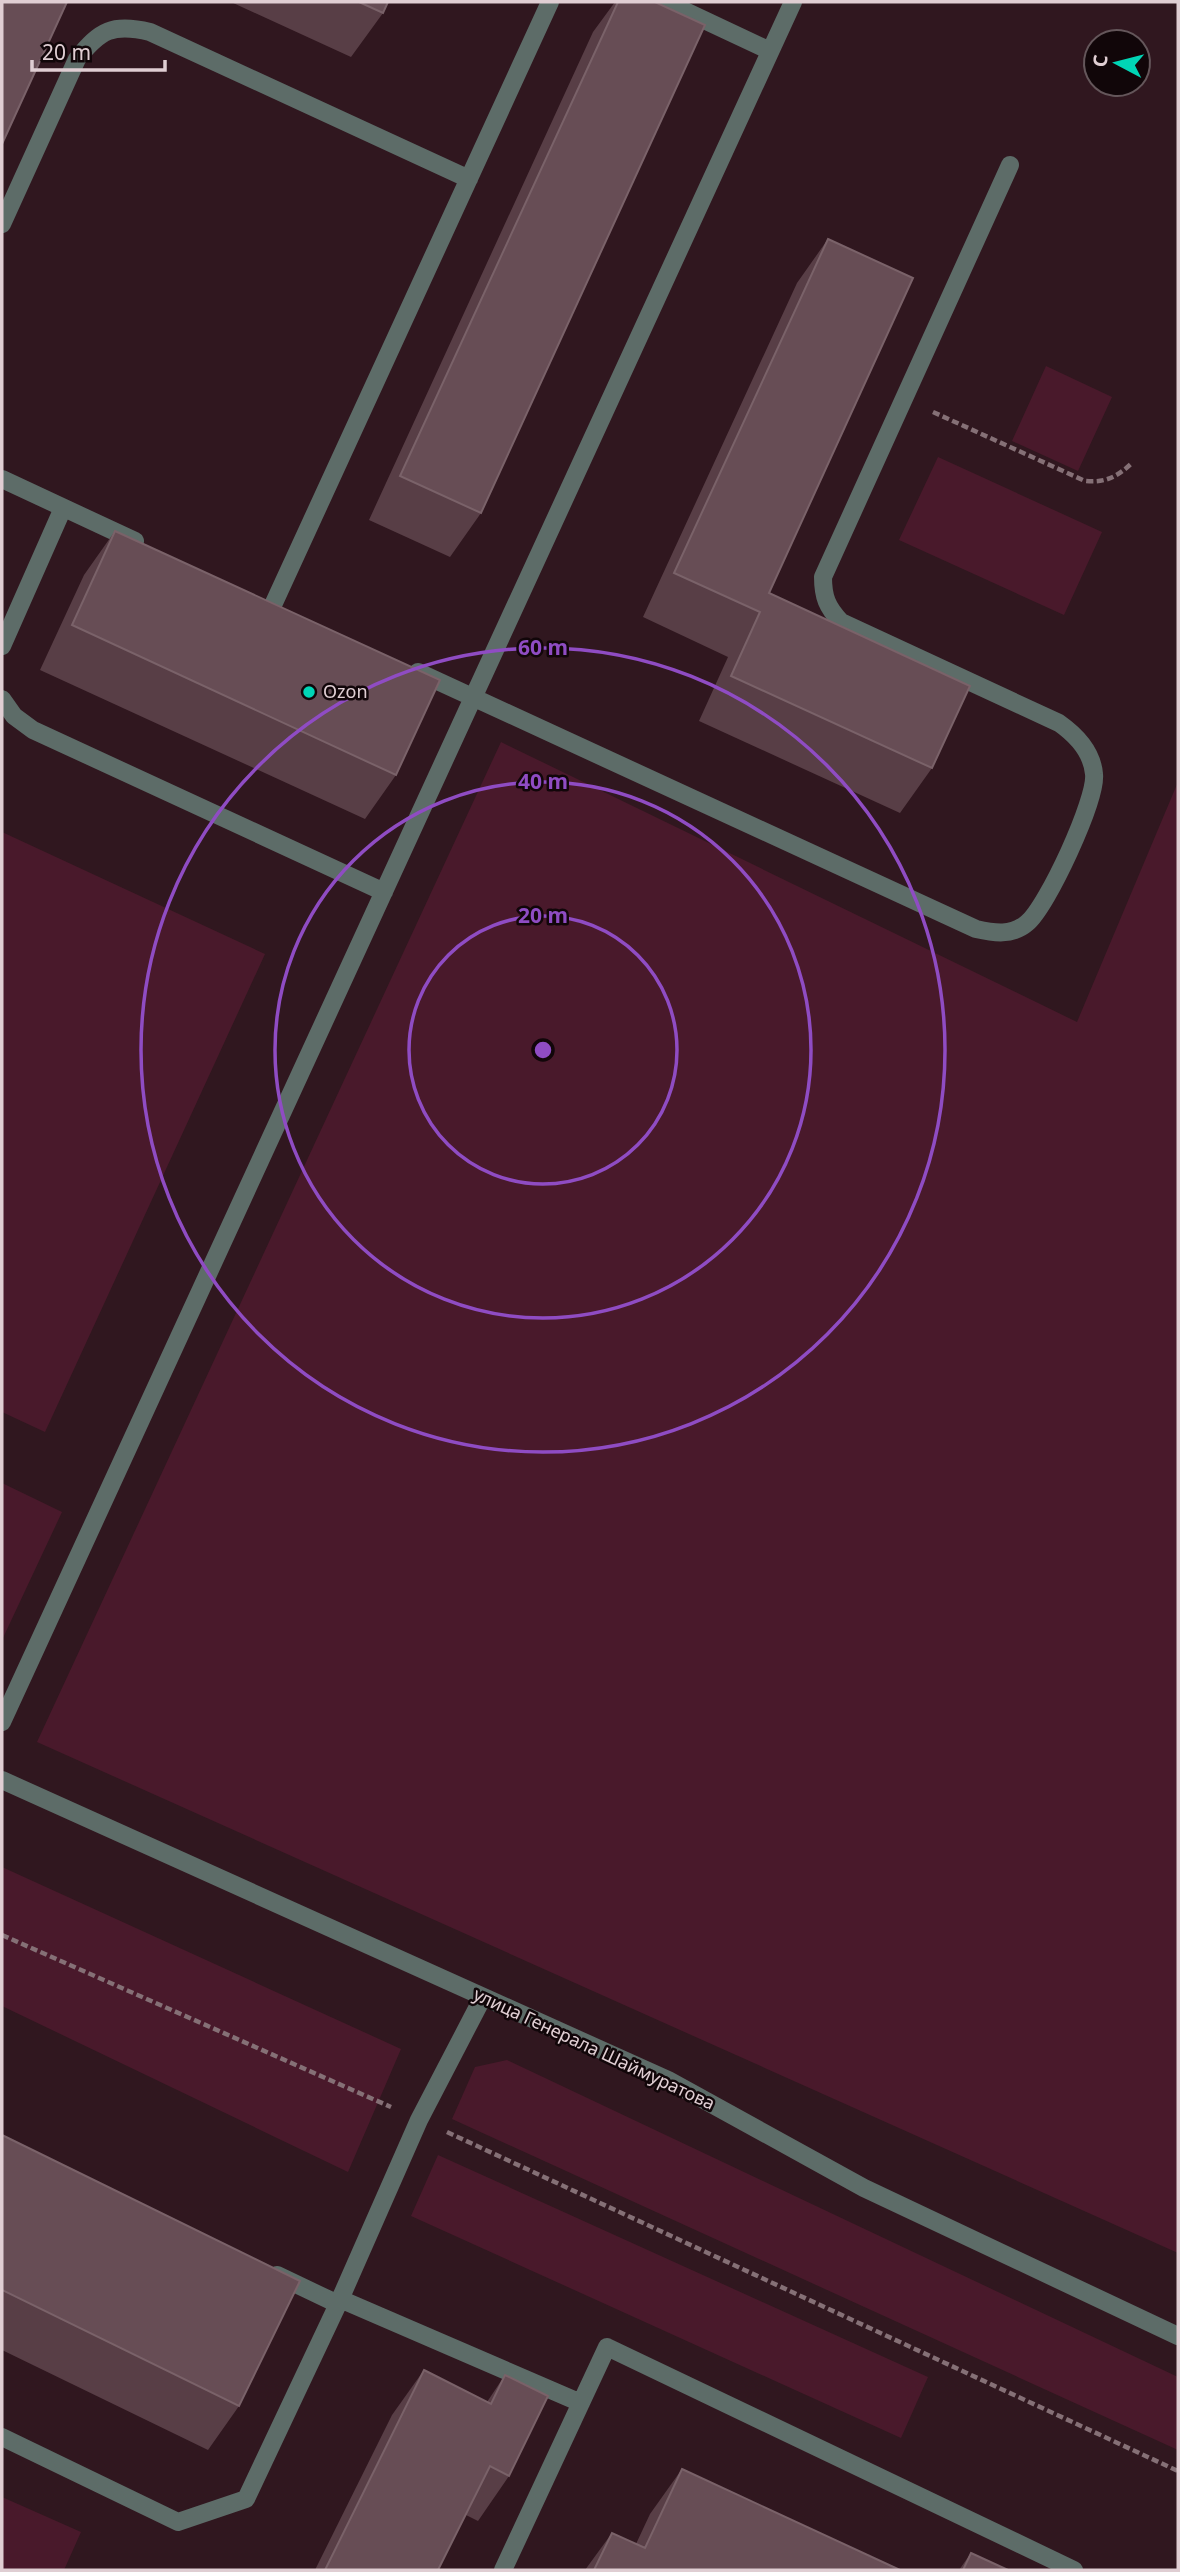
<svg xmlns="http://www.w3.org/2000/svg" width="1180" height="2572" font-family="'Noto Sans',sans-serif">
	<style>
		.green { fill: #49192b }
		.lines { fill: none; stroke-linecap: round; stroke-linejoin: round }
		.path { stroke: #857076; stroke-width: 4.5; stroke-dasharray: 7 3.5; stroke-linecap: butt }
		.minor { stroke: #5d6c68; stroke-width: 18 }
		.wall { fill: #583e46 }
		.building { fill: #674d55; stroke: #7a6269; stroke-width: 2 }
		.ring { fill: none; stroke: #8f4cc3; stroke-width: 3.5 }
		.poi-dot { fill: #01d5b6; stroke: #110609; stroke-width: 2.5 }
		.labels { text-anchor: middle; stroke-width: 5; stroke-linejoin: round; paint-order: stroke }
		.poi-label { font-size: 18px; fill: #e0ced3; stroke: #110609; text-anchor: start }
		.street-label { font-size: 18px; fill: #e0ced3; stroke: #110609 }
		.centre { fill: #8f4cc3; stroke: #110609; stroke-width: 3.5 }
		.ring-label { font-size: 21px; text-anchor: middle; font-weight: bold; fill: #8f4cc3; stroke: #110609; stroke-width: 5; stroke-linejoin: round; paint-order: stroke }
	</style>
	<rect width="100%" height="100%" fill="#30171f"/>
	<!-- green -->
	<path class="green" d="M1046,366L1112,397L1078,471L1012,441Z
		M938,457L1102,532L1064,615L899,540Z
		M501,742L1077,1022L1178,782V2253L37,1742Z
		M2,832L265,954L45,1432L2,1412Z
		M2,1483L62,1512L2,1640Z
		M2,1867L401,2049L348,2172L2,2006Z
		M507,2060L1178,2377V2450L452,2119L475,2067Z
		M438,2155L928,2377L901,2438L411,2216Z
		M2,2497L81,2532L64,2570H2Z"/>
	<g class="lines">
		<!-- path -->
		<path class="path" d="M933,412L1085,481C1105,483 1117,477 1132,463
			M2,1935L391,2107
			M447,2132L1178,2471"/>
		<!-- minor -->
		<path class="minor" d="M666,2L770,51
			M2,224L77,59C100,30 113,23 150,32L469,179
			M2,479L135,541
			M273,605L550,2
			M2,646L63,508
			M418,672L976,929C994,933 1012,936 1027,923C1047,907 1097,799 1094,774C1092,751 1076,735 1059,723L841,622C827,607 823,597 823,577L1010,165
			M2,699L14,716L33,730L384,892
			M2,1722L793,2
			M2,1780L668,2080L864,2188L1178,2336
			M277,2275L338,2304
			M340,2299L581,2403
			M2,2437L178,2522L246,2499L338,2304L419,2120L483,1997
			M503,2570L607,2347L1074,2570"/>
	</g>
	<!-- wall -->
	<path class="wall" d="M231,2H388L383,13L351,57Z
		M615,2H655L481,513L450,557L369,520L593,32Z
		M828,239L769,593L932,768L900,813L699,721L728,657L643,617L797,283Z
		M115,531L396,775L365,819L40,670L84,575Z
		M2,2135L239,2406L208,2450L2,2350Z
		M424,2370L487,2402L505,2375L509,2476L478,2521L466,2515L438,2570H315L392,2415Z
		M682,2469L900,2570H585L612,2533L636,2544L650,2514Z
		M971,2553L1008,2570H959Z"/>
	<!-- building -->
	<path class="building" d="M2,2H67L2,144Z
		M359,2H388L383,13Z
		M618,2H655L705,25L481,513L400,476Z
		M828,239L913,278L769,593L970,686L932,768L731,676L760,612L674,573Z
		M115,531L440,680L396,775L72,625Z
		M2,2135L300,2281L239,2406L2,2290Z
		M424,2370L491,2404L505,2375L548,2396L509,2476L490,2466L438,2570H325Z
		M682,2469L900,2570H594L612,2533L645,2548Z
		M971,2553L1008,2570H963Z"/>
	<!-- distance rings -->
	<g class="ring">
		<circle cx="543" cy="1050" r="134"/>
		<circle cx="543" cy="1050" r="268"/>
		<circle cx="543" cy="1050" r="402"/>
	</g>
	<!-- markers -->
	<circle class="poi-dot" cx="309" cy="692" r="7"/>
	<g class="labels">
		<!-- poi labels -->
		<g class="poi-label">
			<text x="323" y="698">Ozon</text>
		</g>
		<!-- street labels -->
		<g class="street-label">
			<text transform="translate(594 2049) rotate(25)" y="6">улица Генерала Шаймуратова</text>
		</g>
	</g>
	<circle cx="543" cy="1050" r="10" class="centre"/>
	<g class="ring-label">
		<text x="543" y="655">60 m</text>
		<text x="543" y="789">40 m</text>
		<text x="543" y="923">20 m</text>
	</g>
	<!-- border -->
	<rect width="1180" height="2572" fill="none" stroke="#e0ced3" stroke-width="7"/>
	<!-- north arrow -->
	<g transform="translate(1117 63) rotate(277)"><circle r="33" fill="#110609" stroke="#64565a" stroke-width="2"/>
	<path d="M0-5L12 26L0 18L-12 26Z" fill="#01d5b6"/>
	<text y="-10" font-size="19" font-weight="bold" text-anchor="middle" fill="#e0ced3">С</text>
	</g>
	<!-- scale -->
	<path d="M32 60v10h133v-10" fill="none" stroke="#e0ced3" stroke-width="3.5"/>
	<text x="42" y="60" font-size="21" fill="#e0ced3" stroke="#110609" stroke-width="5" paint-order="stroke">20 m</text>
</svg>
